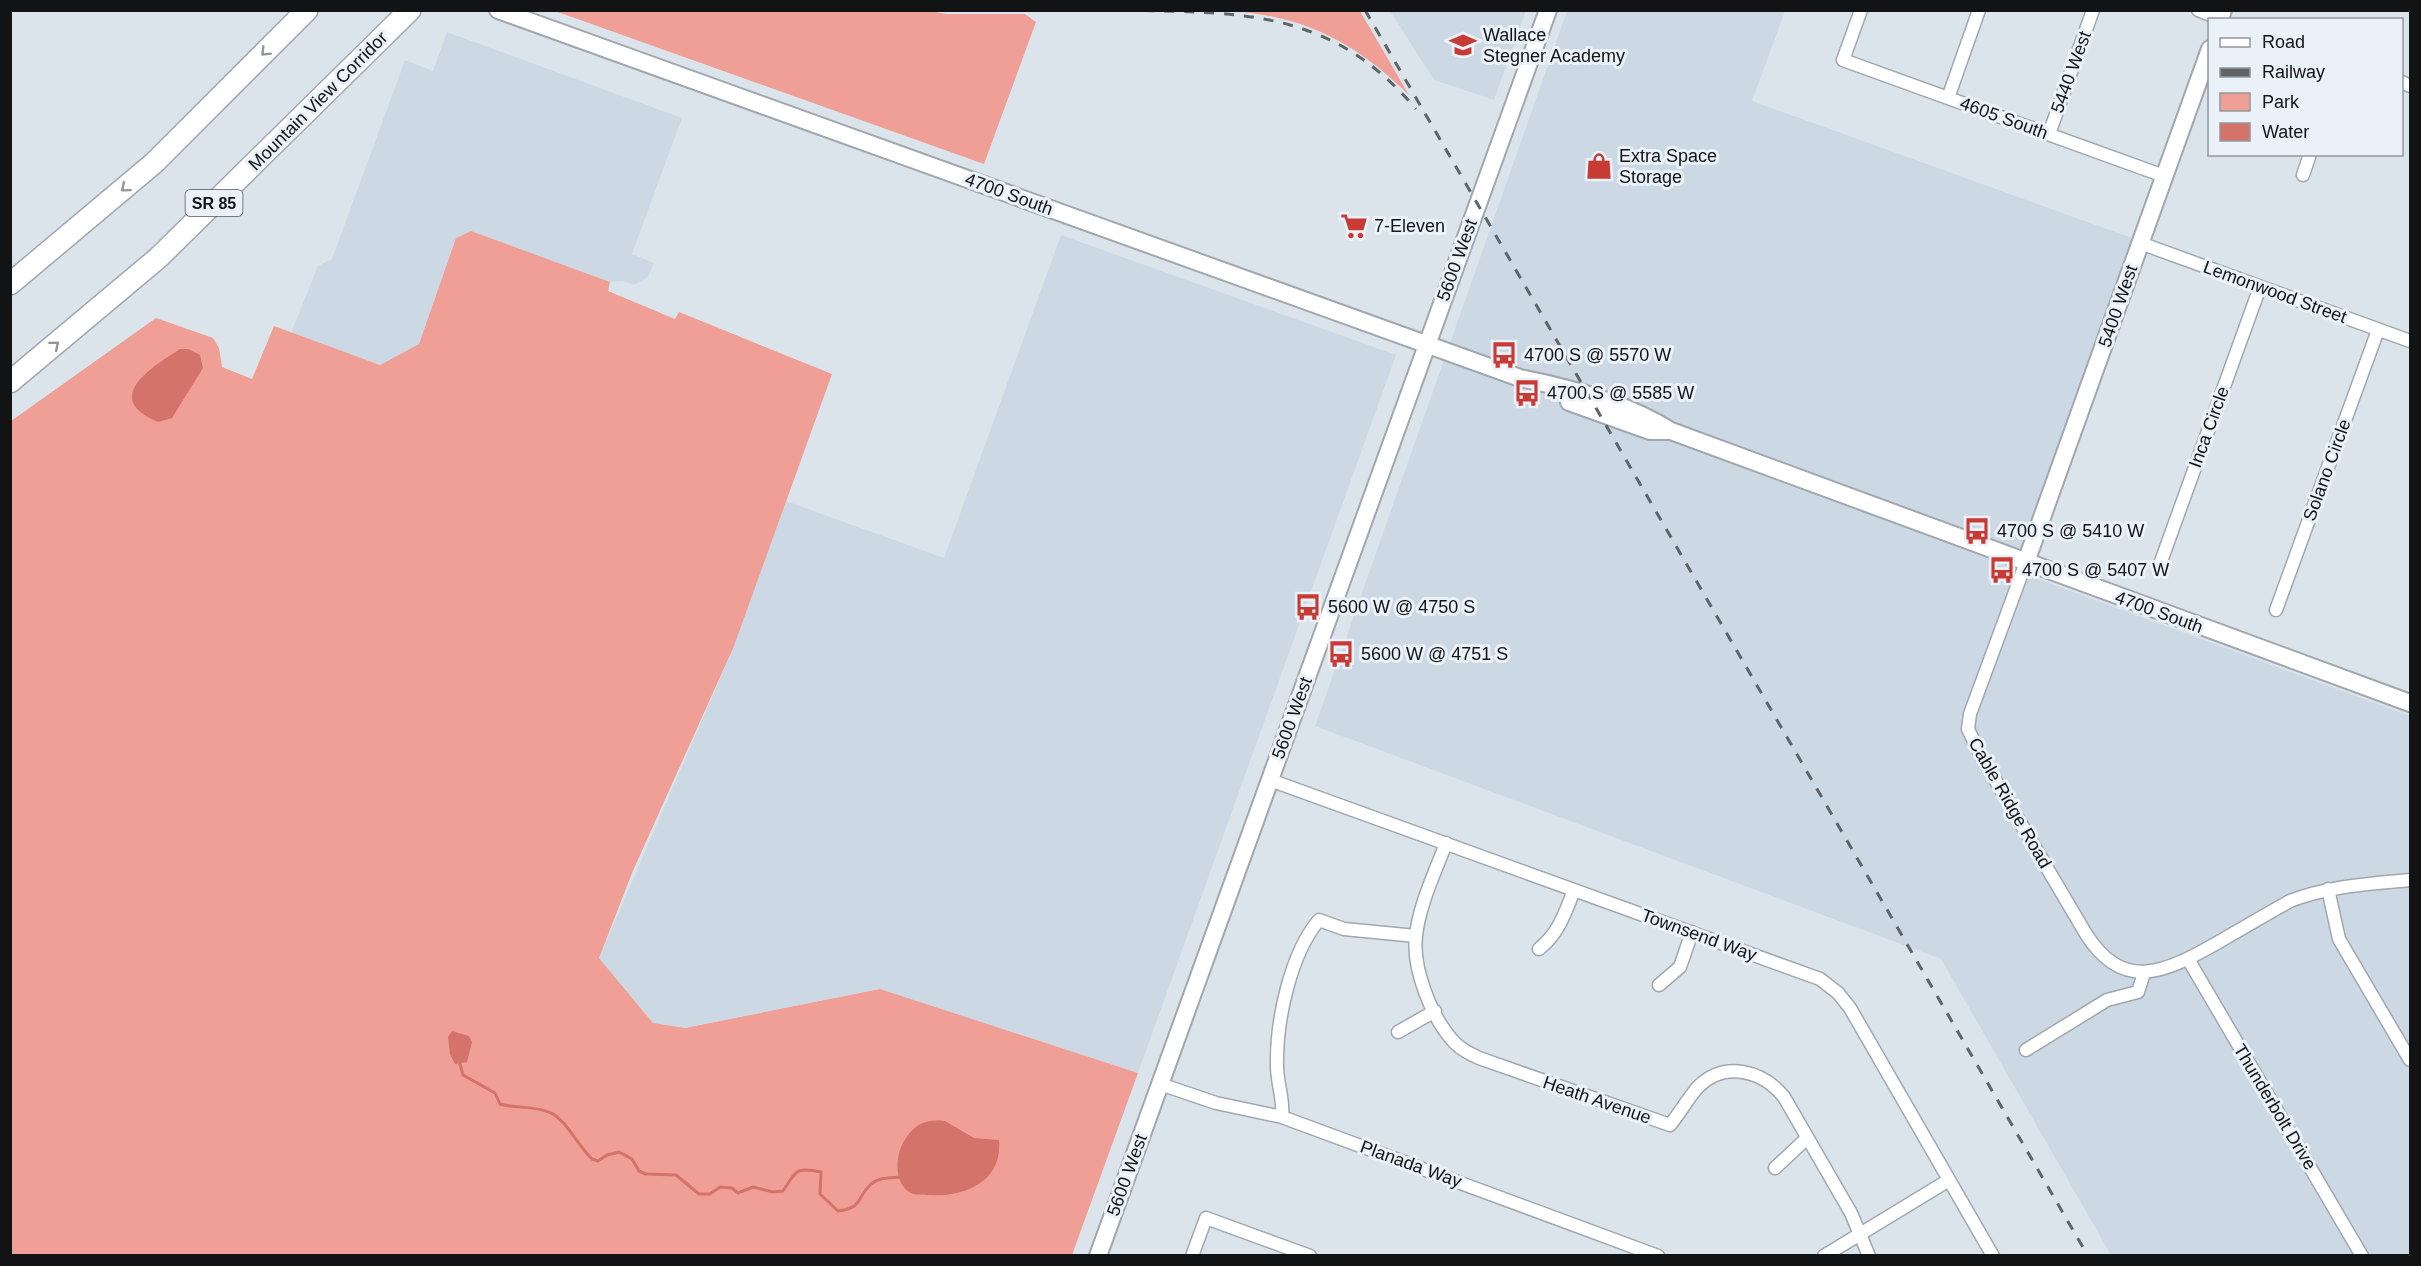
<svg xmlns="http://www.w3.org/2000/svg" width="2421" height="1266" font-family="Arial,sans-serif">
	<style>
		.built { fill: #ccd9e5 }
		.green { fill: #ef9f95 }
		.water { fill: #d47369 }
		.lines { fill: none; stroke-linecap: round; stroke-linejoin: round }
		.stream { stroke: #d47369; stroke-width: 3 }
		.street-casing { stroke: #a1a7ae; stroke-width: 15 }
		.secondary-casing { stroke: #a1a7ae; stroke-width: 20 }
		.highway-casing { stroke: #a1a7ae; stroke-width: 24 }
		.street { stroke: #fff; stroke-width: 12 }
		.secondary { stroke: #fff; stroke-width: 16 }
		.highway { stroke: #fff; stroke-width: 21 }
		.rail { stroke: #5f6468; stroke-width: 3; stroke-dasharray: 10 10; stroke-linecap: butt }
		.oneway { stroke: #949596 }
		.labels { text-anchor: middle; stroke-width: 6; stroke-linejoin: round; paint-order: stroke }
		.shield { fill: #eaf1f8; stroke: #525659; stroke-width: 1.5 }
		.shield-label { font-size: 16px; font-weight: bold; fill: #111315 }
		.poi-label { font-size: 18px; fill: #111315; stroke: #eaf1f8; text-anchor: start }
		.street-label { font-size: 18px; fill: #111315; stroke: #eaf1f8 }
	</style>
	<rect width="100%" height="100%" fill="#dce4eb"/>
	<!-- built -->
	<path class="built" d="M1390,11H1526L1494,100L1434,80Z
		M1567,11H1785L1752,101L2132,238L2014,570L2410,716V1255H2111L1941,959L1315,726Z
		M447,32L682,118L632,254L654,263L648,277L634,285L623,281L610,282L471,231L456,238L419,344L380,365L291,333L318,266L332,259L405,60L433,71Z
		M1061,235L1396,355L1138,1073L880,989L684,1028L653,1023L599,958L734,646L786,501L944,558Z"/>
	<!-- green -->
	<path class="green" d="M926,10L946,14H1025L1036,22L984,164L555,11Z
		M1225,11H1360L1409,95C1355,42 1302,14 1225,11Z
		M471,231L610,282L608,291L675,319L679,312L832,374L734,646L632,873L599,958L653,1023L685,1028L880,989L1138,1073L1072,1255H11V421L156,318L213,338L219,348L222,367L252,379L274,326L380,365L419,344L456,238Z"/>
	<!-- water -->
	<path class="water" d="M180,349H188L200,355L203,368L172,418L158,422C101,398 151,368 180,349Z
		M452,1031L469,1036L472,1042L467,1062L455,1064L450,1054L448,1037Z
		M945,1121L974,1138L999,1140C1003,1183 962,1198 927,1195C923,1194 917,1195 913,1194C892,1185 895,1153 906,1138C916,1123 927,1119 945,1121Z"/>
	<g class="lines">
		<!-- stream -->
		<path class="stream" d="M460,1064L463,1075L495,1093L500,1104C516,1109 535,1105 551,1113C565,1119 579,1147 592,1159L598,1161L607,1155L619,1152L632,1159L639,1171L646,1174L676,1175L699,1194H710L720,1187L732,1188L738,1193L753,1187L773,1192L783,1191C796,1172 795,1166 821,1172L820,1194L838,1211C863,1208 856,1198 871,1184C879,1177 891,1178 901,1177"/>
		<defs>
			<path id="street" d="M1861,10L1843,60L2164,176
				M2198,10L2223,20
				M2402,82L2410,86
				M1948,98L1979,10
				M2049,134L2093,10
				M2303,175L2310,154
				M2140,243L2410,341
				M2026,562L1970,714L1968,729L1981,756L2086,934C2124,994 2167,971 2217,943C2241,929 2265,915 2290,901C2328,886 2369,884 2410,880
				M2159,567L2260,287
				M2276,610L2378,330
				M1270,780L1820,979L1838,993L1850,1008L1993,1256
				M1446,843C1435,873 1419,905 1416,936C1412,969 1432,1019 1455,1043C1462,1050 1470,1054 1479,1058L1670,1125C1680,1113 1688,1098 1698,1087C1725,1060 1763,1071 1784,1097L1851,1213L1869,1256
				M2328,889L2339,939L2410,1060
				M1539,949C1559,933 1565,913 1574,890
				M2188,959L2362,1256
				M1659,985L1680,967L1692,932
				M1398,1032L1435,1011
				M2026,1050L2107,1000L2138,992L2144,973
				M1160,1084L1216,1103L1282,1117L1658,1256
				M1282,1117C1284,1099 1277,1084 1277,1066C1276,1022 1290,954 1319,920L1344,929L1416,936
				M1775,1168L1807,1138
				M1192,1256L1206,1218L1310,1256
				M1824,1256L1949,1180"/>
			<path id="secondary" d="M498,10L1520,378C1571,388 1627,403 1671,431L2410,703
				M2220,20L2223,10
				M1569,402L1650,431H1667
				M2026,562L2210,49
				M1098,1256L1548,10"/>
			<path id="highway" d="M10,284L154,163L307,10
				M10,382L158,258L410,10"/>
		</defs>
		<!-- street casing -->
		<use href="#street" class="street-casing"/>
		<!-- secondary casing -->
		<use href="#secondary" class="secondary-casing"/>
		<!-- highway casing -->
		<use href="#highway" class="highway-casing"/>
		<!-- street -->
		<use href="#street" class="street"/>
		<!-- secondary -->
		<use href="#secondary" class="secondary"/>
		<!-- highway -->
		<use href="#highway" class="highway"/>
		<!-- rail -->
		<path class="rail" d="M1124,10C1244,13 1331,9 1416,109
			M1365,10L2088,1256"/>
	</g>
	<!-- one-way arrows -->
	<defs><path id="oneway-chevron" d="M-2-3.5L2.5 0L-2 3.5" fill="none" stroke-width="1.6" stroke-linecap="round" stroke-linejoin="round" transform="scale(1.5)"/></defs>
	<g class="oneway">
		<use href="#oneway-chevron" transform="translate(265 52) rotate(135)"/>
		<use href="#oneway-chevron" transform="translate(125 188) rotate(140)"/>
		<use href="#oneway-chevron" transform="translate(55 345) rotate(-40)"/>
	</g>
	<!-- icons -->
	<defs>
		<symbol id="school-bare" viewBox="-9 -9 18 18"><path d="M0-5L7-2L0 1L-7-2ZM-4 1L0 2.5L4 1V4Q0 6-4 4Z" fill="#c83a34" stroke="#eaf1f8" stroke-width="2.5" paint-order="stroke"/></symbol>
		<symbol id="shop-bare" viewBox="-9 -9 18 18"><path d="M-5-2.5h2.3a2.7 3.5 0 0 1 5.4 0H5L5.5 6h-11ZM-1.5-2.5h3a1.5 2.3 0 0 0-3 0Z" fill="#c83a34" stroke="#eaf1f8" stroke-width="2.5" paint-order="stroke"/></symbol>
		<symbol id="supermarket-bare" viewBox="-9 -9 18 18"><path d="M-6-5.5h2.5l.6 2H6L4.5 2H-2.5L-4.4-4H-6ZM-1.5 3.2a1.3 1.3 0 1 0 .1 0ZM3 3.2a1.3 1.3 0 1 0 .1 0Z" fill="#c83a34" stroke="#eaf1f8" stroke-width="2.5" paint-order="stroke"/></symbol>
		<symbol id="bus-bare" viewBox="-9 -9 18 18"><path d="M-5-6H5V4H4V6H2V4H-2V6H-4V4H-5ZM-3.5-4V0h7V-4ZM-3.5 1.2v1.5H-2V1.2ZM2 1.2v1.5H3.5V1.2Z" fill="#c83a34" stroke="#eaf1f8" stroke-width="2.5" paint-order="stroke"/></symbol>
	</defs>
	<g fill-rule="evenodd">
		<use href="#school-bare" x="1444" y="26" width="38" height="38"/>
		<use href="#shop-bare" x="1580" y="147" width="38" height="38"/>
		<use href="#supermarket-bare" x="1335" y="207" width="38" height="38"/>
		<use href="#bus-bare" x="1485" y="336" width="38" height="38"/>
		<use href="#bus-bare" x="1508" y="374" width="38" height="38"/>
		<use href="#bus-bare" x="1958" y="512" width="38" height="38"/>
		<use href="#bus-bare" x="1983" y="551" width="38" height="38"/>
		<use href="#bus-bare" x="1289" y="588" width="38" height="38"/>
		<use href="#bus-bare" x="1322" y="635" width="38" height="38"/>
	</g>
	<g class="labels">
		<!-- shield labels -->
		<rect class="shield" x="185.5" y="190" width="57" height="26" rx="4.5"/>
		<g class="shield-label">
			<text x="214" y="209">SR 85</text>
		</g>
		<!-- poi labels -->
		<g class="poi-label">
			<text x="1483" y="41">Wallace<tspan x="1483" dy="21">Stegner Academy</tspan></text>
			<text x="1619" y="162">Extra Space<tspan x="1619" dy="21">Storage</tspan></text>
			<text x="1374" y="232">7-Eleven</text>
			<text x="1524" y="361">4700 S @ 5570 W</text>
			<text x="1547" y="399">4700 S @ 5585 W</text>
			<text x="1997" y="537">4700 S @ 5410 W</text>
			<text x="2022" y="576">4700 S @ 5407 W</text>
			<text x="1328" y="613">5600 W @ 4750 S</text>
			<text x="1361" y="660">5600 W @ 4751 S</text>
		</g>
		<!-- street labels -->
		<g class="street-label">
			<text transform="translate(2071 72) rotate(-70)" y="6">5440 West</text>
			<text transform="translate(318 101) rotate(-45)" y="6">Mountain View Corridor</text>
			<text transform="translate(2004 118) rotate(20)" y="6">4605 South</text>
			<text transform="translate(1009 194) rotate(20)" y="6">4700 South</text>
			<text transform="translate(1457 260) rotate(-70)" y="6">5600 West</text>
			<text transform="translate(2275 292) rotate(20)" y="6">Lemonwood Street</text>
			<text transform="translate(2118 306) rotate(-71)" y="6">5400 West</text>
			<text transform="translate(2209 427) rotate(-70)" y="6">Inca Circle</text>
			<text transform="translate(2327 470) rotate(-70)" y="6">Solano Circle</text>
			<text transform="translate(2159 612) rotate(20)" y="6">4700 South</text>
			<text transform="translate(1292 718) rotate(-70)" y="6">5600 West</text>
			<text transform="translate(2010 803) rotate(60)" y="6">Cable Ridge Road</text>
			<text transform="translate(1699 935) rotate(20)" y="6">Townsend Way</text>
			<text transform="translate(1597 1100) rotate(19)" y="6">Heath Avenue</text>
			<text transform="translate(2275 1107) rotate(59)" y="6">Thunderbolt Drive</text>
			<text transform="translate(1411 1164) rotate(20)" y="6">Planada Way</text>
			<text transform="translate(1127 1175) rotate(-70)" y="6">5600 West</text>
		</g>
	</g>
	<!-- border -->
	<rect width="2421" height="1266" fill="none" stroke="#111315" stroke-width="24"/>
	<!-- legend -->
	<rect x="2208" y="18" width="195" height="138" fill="#eaf1f8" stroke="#93989d" stroke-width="1.5"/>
	<rect x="2220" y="38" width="30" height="9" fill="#ffffff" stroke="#93989d" stroke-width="1.5"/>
	<text x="2262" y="48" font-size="18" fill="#111315">Road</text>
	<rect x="2220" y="68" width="30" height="9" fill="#5f6468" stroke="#93989d" stroke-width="1.5"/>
	<text x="2262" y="78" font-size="18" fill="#111315">Railway</text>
	<rect x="2220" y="93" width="30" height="18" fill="#ef9f95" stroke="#93989d" stroke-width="1.5"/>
	<text x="2262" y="108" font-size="18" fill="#111315">Park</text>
	<rect x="2220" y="123" width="30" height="18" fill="#d47369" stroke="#93989d" stroke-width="1.5"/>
	<text x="2262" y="138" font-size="18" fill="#111315">Water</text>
</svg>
